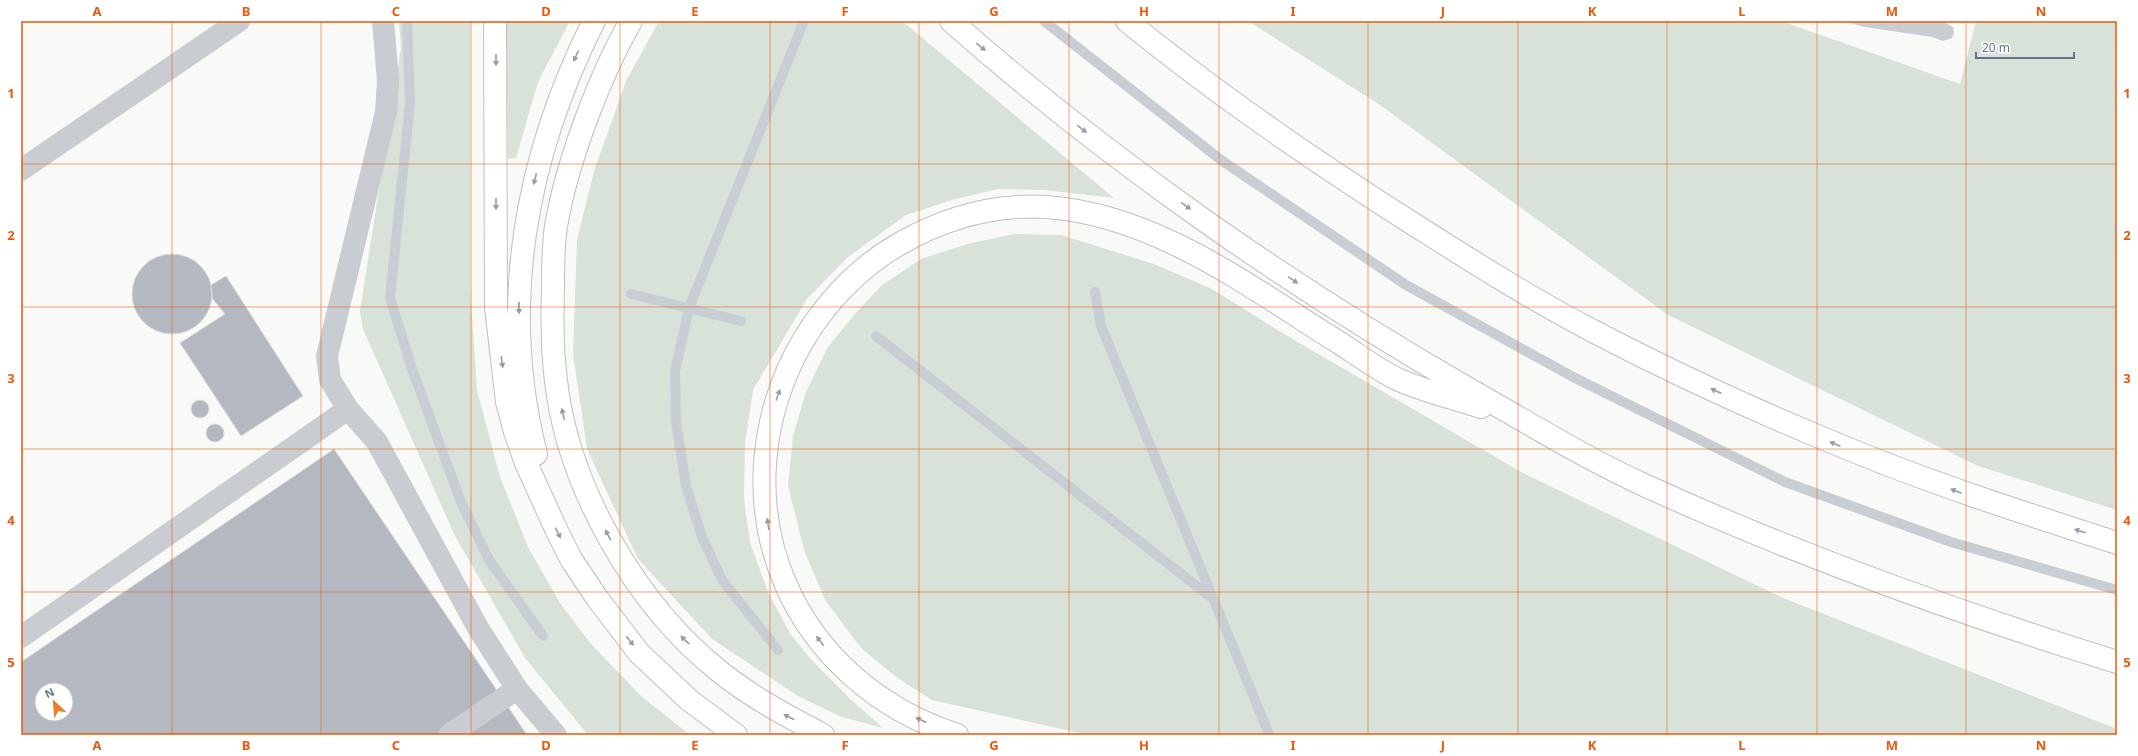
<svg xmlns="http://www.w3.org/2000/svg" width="2138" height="756" font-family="'Noto Sans',sans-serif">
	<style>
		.green { fill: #d9e2d8 }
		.water { fill: #c9ced5 }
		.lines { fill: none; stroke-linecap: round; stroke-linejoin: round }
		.stream { stroke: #c9ced5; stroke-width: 10 }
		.building { fill: #b4b9c1; stroke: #dbdbd9; fill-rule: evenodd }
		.highway-casing { stroke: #bebfc3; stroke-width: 24 }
		.minor { stroke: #c9ccd0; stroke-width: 22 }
		.highway { stroke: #fff; stroke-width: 22 }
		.oneway { fill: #959cac }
		.grid { fill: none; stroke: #e8590c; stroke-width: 1; stroke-opacity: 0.55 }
		.neatline { fill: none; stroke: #e8590c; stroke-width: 1.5 }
		.grid-label { font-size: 13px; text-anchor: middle; font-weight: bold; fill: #e8590c }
	</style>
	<rect width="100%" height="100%" fill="#f9f9f7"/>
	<!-- green -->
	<path class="green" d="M399,21H470V288L477,390L500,477L528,547L560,603L591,644L641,696L690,735H588L525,658L455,536L363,329L360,311L401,48Z
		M506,21H570L538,82L516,158L508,159Z
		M659,21H902L1114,198L1045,190L998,189L952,200L906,215L848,257L807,299L753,390L745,443L744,499L750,542L768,592L791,635L809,657L849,698L883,728L839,716L798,696L712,639L638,559L587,449L573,354L577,240L594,171L626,81Z
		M1248,21H1781L1960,84L1976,21H2117V510L1978,466L1668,315L1380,105Z
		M1014,234L1061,235L1154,264L1212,289L1289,337L1523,473L1783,598L2117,729V735H1088L932,700L896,677L861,648L825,600L804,550L788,486L793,436L806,392L828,347L854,315L882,285L921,259L967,244Z"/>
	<!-- water -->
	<path class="water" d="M1842,21H1942L1953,27L1954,33L1952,38L1943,41L1932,37L1865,27Z"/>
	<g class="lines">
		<!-- stream -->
		<path class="stream" d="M407,21L410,103L390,298L412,369L461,502L489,560L543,636
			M1044,21L1221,160L1406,285L1575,378L1785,482L1951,542L2117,590
			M1095,292L1101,326L1269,734
			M631,294L741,321
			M876,336L1212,598
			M778,650L722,580L702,537L686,486L676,422L675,371L689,308L804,21"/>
	</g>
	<!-- building -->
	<path class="building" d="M132 294a40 40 0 1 1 80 0a40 40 0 1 1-80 0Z
		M226,276L303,396L241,436L180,343L225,314L212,298L211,285Z
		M191 409a9 9 0 1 1 18 0a9 9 0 1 1-18 0Z
		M206 433a9 9 0 1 1 18 0a9 9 0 1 1-18 0Z
		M334,449L527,735H21V662ZM42,690H66V714H42Z"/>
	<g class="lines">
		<defs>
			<path id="highway" d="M495,21L496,307L507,402L515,432L526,463L556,529L571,559L597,598L639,653L689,700L736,735
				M631,21C599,77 567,162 556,226C553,246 553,268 553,289C552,320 552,350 556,381C568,487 636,605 719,671C751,697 787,716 823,735
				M951,21C1108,160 1291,287 1472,391C1529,423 1585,458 1644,485C1797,555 1956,612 2117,662
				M1127,21C1219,96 1317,163 1418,227C1475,263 1533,300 1593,331C1673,373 1756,411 1839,445C1930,483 2024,513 2117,543
				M536,454C498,305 526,156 594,21
				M957,735C794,682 718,513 794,357C818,310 855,269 901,243C945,218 995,204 1047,207C1156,215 1248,286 1338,342C1357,354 1377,369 1397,379C1423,391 1454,398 1481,407"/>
		</defs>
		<!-- highway casing -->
		<use href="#highway" class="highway-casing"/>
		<!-- minor -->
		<path class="minor" d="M383,21L388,81L386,112L327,356L330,380L348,409L377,442L478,628L517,689L556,735
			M21,170L239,21
			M21,637L348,409
			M449,735L517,689"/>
		<!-- highway -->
		<use href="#highway" class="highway"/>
	</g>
	<!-- one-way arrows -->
	<defs><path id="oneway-solid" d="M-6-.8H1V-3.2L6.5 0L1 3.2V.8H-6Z"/></defs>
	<g class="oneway">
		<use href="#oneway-solid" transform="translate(981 47) rotate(39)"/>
		<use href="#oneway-solid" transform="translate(576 56) rotate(115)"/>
		<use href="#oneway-solid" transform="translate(496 60) rotate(90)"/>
		<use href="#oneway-solid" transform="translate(1082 129) rotate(37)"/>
		<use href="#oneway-solid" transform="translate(535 179) rotate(104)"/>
		<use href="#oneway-solid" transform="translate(496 204) rotate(90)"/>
		<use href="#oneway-solid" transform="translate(1186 206) rotate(36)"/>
		<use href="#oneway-solid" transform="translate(1293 280) rotate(34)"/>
		<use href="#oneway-solid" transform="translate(519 308) rotate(90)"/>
		<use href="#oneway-solid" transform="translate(502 362) rotate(82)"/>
		<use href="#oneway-solid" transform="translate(1716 391) rotate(-155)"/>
		<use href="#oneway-solid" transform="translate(778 395) rotate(-71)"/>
		<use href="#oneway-solid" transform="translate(563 414) rotate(-102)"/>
		<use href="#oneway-solid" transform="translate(1835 444) rotate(-157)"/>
		<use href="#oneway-solid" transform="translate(1956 491) rotate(-159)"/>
		<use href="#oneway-solid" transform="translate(768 524) rotate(-98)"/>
		<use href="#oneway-solid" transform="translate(2080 531) rotate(-162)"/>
		<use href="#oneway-solid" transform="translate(558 533) rotate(64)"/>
		<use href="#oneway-solid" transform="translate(608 535) rotate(-118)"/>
		<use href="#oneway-solid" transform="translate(685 640) rotate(-137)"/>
		<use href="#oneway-solid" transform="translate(630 641) rotate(52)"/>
		<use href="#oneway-solid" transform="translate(820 641) rotate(-127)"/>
		<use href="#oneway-solid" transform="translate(789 717) rotate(-153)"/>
		<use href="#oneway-solid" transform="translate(921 720) rotate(-155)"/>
	</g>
	<!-- grid -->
	<path class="grid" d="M172,21V735M321,21V735M471,21V735M620,21V735M770,21V735M919,21V735M1069,21V735M1219,21V735M1368,21V735M1518,21V735M1667,21V735M1817,21V735M1966,21V735M21,164H2117M21,307H2117M21,449H2117M21,592H2117"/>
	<!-- border -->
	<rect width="2138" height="756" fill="none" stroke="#ffffff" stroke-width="44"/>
	<!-- north arrow -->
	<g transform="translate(54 702) rotate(334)"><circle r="19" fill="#ffffff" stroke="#c2c7d0"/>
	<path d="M0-3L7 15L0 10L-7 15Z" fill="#e98027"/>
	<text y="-6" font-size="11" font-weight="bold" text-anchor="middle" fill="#677289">N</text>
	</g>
	<!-- scale -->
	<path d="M1976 52v6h98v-6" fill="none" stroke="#677289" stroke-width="2"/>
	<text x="1982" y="52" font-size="12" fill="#677289" stroke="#ffffff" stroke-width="3" paint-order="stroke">20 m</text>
	<rect x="22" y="22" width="2094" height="712" class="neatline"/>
	<g class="grid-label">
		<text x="97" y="16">A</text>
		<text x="246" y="16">B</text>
		<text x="396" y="16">C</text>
		<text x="546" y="16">D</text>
		<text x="695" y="16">E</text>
		<text x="845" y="16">F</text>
		<text x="994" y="16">G</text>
		<text x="1144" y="16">H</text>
		<text x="1293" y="16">I</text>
		<text x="1443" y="16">J</text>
		<text x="1592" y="16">K</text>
		<text x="1742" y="16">L</text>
		<text x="1892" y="16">M</text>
		<text x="2041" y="16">N</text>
		<text x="11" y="98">1</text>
		<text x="2127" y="98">1</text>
		<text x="11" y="240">2</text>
		<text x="2127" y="240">2</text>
		<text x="11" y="383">3</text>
		<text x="2127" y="383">3</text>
		<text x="11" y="525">4</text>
		<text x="2127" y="525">4</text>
		<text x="11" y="667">5</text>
		<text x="2127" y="667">5</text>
		<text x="97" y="750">A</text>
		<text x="246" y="750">B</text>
		<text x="396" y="750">C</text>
		<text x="546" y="750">D</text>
		<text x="695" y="750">E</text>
		<text x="845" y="750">F</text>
		<text x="994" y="750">G</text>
		<text x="1144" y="750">H</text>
		<text x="1293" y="750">I</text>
		<text x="1443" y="750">J</text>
		<text x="1592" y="750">K</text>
		<text x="1742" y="750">L</text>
		<text x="1892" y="750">M</text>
		<text x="2041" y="750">N</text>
	</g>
</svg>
